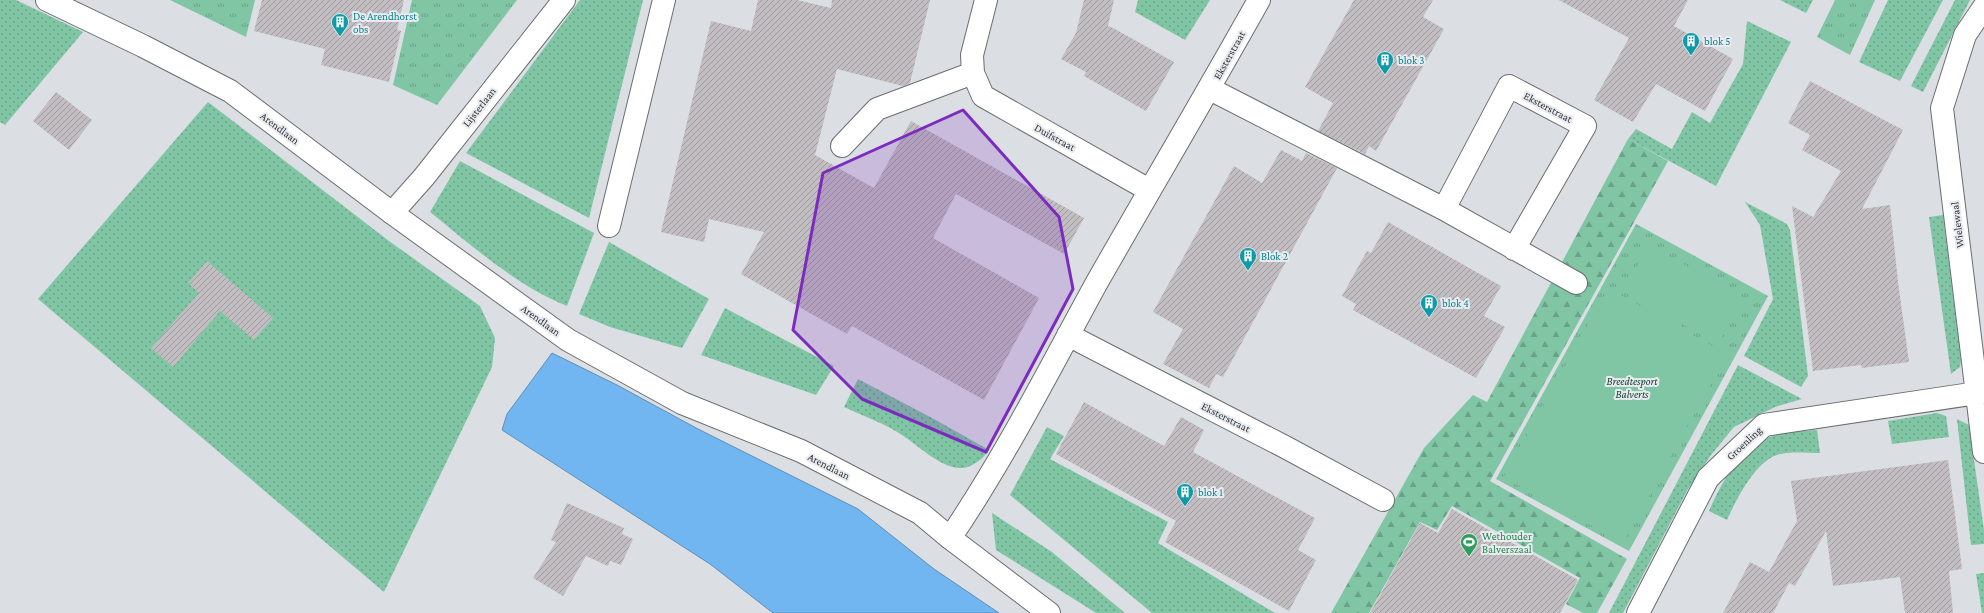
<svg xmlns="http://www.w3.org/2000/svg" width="1984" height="613" font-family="'Crimson Pro',serif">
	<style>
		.grass { fill: url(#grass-dots) }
		.forest { fill: url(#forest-firs) }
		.park { fill: url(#park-tufts) }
		.pitch { fill: #80c6a5 }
		.water { fill: #71b5f1; stroke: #5f8fb9 }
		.building { fill: url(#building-hatch) }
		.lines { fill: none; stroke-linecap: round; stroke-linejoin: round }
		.street-casing { stroke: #6a6e71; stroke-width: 24 }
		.secondary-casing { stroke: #6a6e71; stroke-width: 24 }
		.street { stroke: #fff; stroke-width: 22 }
		.secondary { stroke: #fff; stroke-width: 22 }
		.marked { fill: #7b2cbf; fill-opacity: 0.2; stroke: #7b2cbf; stroke-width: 3; stroke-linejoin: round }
		.labels { text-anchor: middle; stroke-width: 4; stroke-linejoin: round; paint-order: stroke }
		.culture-label { font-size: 11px; fill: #0d838f; stroke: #e8ecf0; text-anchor: start }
		.street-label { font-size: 11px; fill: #343537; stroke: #e8ecf0 }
		.park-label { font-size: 11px; font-style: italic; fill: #103b2a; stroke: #e8ecf0 }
		.leisure-label { font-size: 11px; fill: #27864d; stroke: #e8ecf0; text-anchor: start }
	</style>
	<defs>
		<pattern id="grass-dots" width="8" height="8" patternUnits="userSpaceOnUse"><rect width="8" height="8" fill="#80c6a5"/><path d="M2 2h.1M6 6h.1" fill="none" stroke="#6aa287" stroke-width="1.8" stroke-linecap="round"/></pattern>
		<pattern id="forest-firs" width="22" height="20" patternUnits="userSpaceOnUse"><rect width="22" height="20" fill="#80c6a5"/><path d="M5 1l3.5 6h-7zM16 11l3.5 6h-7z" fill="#6aa287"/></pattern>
		<pattern id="park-tufts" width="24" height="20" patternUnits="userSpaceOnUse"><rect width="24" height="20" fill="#80c6a5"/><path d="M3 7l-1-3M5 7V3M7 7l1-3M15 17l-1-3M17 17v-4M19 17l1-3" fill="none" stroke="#6aa287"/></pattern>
		<pattern id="building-hatch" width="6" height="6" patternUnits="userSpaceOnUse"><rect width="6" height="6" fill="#c1bdc0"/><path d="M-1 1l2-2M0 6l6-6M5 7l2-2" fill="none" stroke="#9e9a9d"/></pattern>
	</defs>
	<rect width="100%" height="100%" fill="#dbdfe3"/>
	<!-- grass -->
	<path class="grass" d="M0,0H16L83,32L5,125L0,122Z
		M580,0H643L589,218L466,153Z
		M1138,0H1210L1185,40L1135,12Z
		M1780,0H1813L1806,13Z
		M1888,0H1943L1900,81L1859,62Z
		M1955,0H1970L1923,92L1911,86Z
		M1747,21L1791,42L1716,186L1628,139L1636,129L1672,149L1692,112L1710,123L1743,64Z
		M208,102L389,241L480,306L495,338L492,367L384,592L38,299Z
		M460,161L594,233L567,306C517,286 472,246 430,212Z
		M1745,202L1787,224L1790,230L1808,376L1801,387L1744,356L1773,299L1760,225Z
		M1943,215L1961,360L1960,367L1951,374L1929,217Z
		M609,242L709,299L682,348L610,327L579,314Z
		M725,308L834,366L816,395L701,355Z
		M1738,365L1802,399L1775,407L1734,427L1711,455L1688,489L1623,613H1609Z
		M858,379L934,419L989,450C983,459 971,469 959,468C938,466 919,446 902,435C884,423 863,416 844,407Z
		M1937,413L1946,416L1949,437L1892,444L1888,421Z
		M1957,419L1969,425L1984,530V544L1971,545Z
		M1047,427L1064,436L1050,459L1168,522L1158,543L1275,613H1152L1010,495Z
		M1817,430L1820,453C1808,453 1787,451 1777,455C1755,462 1736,500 1727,520L1709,511C1724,477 1745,439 1786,432C1796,431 1807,431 1817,430Z
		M992,513L1052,552L1125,613H1096L996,550Z
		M1984,573V613H1982L1976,574Z"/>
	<!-- forest -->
	<path class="forest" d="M1628,139L1668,161L1490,481L1627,559L1597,613H1583L1566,604L1580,578L1452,506L1437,530L1420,522L1369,613H1331L1424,448L1473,395L1487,402Z"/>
	<!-- park -->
	<path class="park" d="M170,0H255L246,37Z
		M412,0H517L437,105L393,85Z
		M1835,0H1875L1850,55L1817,37Z
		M1636,224L1768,296L1629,551L1496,479Z"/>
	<!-- pitch -->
	<path class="pitch" d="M1649,245L1744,298L1718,344L1623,291Z
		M1608,288L1727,354L1623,543L1504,477Z"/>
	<!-- water -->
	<path class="water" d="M552,353L617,385L698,429L858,509L934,569L999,613H773L710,564L502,430L507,414Z"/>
	<!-- building -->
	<path class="building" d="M262,0H404L397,30L401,31L389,82L321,65L325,49L254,31Z
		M758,0H797L831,8L832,0H930L910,83L903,86L837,69L815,155L874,188L911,121L1084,218L1064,254L956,194L933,238L1039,298L984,400L852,326L847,334L741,274L764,232L709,219L704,242L661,232L711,21L751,31Z
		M1084,0H1114L1108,26L1113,28L1174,62L1146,111L1084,76L1086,72L1061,59L1076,33Z
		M1354,0H1433L1423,17L1444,29L1376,151L1369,146L1365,154L1318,131L1333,103L1305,87Z
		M1559,0H1688L1674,26L1733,59L1705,111L1656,84L1633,122L1594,100L1629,38Z
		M1810,81L1903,130L1862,209L1890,205L1898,282L1909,362L1862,368L1861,365L1813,371L1792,206L1813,217L1841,171L1802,150L1810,135L1788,123Z
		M56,92L92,120L69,150L33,121Z
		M1281,150L1302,161L1306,153L1337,168L1223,377L1216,374L1209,388L1163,364L1183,329L1153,312L1234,166L1262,183Z
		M1388,222L1501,286L1484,316L1505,327L1476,378L1353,310L1356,304L1342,296L1367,251L1371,253Z
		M207,261L273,318L254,340L220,311L173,367L151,348L199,293L188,283Z
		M1084,402L1164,446L1181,417L1204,430L1193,452L1315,518L1298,550L1316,560L1289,611L1165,542L1176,521L1056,454Z
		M1948,460L1962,569L1949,571L1953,613H1905L1900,577L1833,586L1826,531L1795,586L1789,583L1773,613H1723L1750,562L1769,572L1797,521L1791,481Z
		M567,503L624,528L622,534L633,539L621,565L610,561L608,566L586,556L563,596L533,578L556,542L551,540Z
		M1452,509L1578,580L1560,613H1370L1420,523L1438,533Z"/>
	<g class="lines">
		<defs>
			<path id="street" d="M986,0L972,55L973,73L983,96L1149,190
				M1984,7L1965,35L1942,108L1984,452
				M1210,89L1444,209L1576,283
				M842,146L877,109L973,73
				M1444,209L1509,86L1585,126L1514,249
				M392,213L424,177L564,0
				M609,226L664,0
				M1068,335L1287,448L1383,500
				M950,538C1005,457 1049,370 1096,284C1150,189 1206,95 1259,0
				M1638,613L1708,478L1764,425L1984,392"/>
			<path id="secondary" d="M47,0L143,46L230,91L392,213L568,340L682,403L801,451L920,513L950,538L1049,613"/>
		</defs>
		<!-- street casing -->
		<use href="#street" class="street-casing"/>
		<!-- secondary casing -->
		<use href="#secondary" class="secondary-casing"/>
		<!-- street -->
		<use href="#street" class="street"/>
		<!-- secondary -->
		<use href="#secondary" class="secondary"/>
	</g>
	<!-- marked area -->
	<path class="marked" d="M963,110L1059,217L1073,289L986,452L862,399L793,330L823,173Z"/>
	<!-- icons -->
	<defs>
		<symbol id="building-pin" viewBox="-11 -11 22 30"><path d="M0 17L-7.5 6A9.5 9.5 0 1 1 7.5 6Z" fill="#0f9aa8" stroke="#e8ecf0"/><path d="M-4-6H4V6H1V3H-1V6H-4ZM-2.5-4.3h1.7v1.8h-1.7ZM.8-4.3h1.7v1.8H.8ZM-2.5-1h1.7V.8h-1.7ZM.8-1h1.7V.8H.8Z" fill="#fff"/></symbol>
		<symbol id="stadium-pin" viewBox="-11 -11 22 30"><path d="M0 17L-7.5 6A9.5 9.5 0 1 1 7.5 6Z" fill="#2e9e5b" stroke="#e8ecf0"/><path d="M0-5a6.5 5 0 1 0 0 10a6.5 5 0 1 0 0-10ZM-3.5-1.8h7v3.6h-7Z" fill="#fff"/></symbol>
	</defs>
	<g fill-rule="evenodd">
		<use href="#building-pin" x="330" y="12" width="20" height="27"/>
		<use href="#building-pin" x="1681" y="31" width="20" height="27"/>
		<use href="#building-pin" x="1375" y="50" width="20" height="27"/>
		<use href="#building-pin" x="1238" y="246" width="20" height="27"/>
		<use href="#building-pin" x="1419" y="293" width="20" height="27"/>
		<use href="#building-pin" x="1175" y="482" width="20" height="27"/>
		<use href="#stadium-pin" x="1459" y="532" width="20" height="27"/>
	</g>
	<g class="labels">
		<!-- culture labels -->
		<g class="culture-label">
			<text x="353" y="20">De Arendhorst<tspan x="353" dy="13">obs</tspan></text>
			<text x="1704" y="45">blok 5</text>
			<text x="1398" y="64">blok 3</text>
			<text x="1261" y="260">Blok 2</text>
			<text x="1442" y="307">blok 4</text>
			<text x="1198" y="496">blok 1</text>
		</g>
		<!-- street labels -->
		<g class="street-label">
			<text transform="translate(1229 55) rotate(-61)" y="4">Eksterstraat</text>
			<text transform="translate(479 107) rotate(-52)" y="4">Lijsterlaan</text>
			<text transform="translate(1548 107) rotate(28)" y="4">Eksterstraat</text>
			<text transform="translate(280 128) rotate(37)" y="4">Arendlaan</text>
			<text transform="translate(1055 137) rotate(29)" y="4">Duifstraat</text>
			<text transform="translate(1957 225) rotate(-97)" y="4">Wielewaal</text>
			<text transform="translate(541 320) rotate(36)" y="4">Arendlaan</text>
			<text transform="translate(1226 417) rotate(27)" y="4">Eksterstraat</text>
			<text transform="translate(1744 443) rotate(-43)" y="4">Groenling</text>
			<text transform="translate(829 466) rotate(27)" y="4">Arendlaan</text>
		</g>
		<!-- park labels -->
		<g class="park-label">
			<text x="1632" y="385">Breedtesport<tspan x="1632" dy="13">Balverts</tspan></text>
		</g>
		<!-- leisure labels -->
		<g class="leisure-label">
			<text x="1482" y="540">Wethouder<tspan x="1482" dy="13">Balverszaal</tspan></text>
		</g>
	</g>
</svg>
